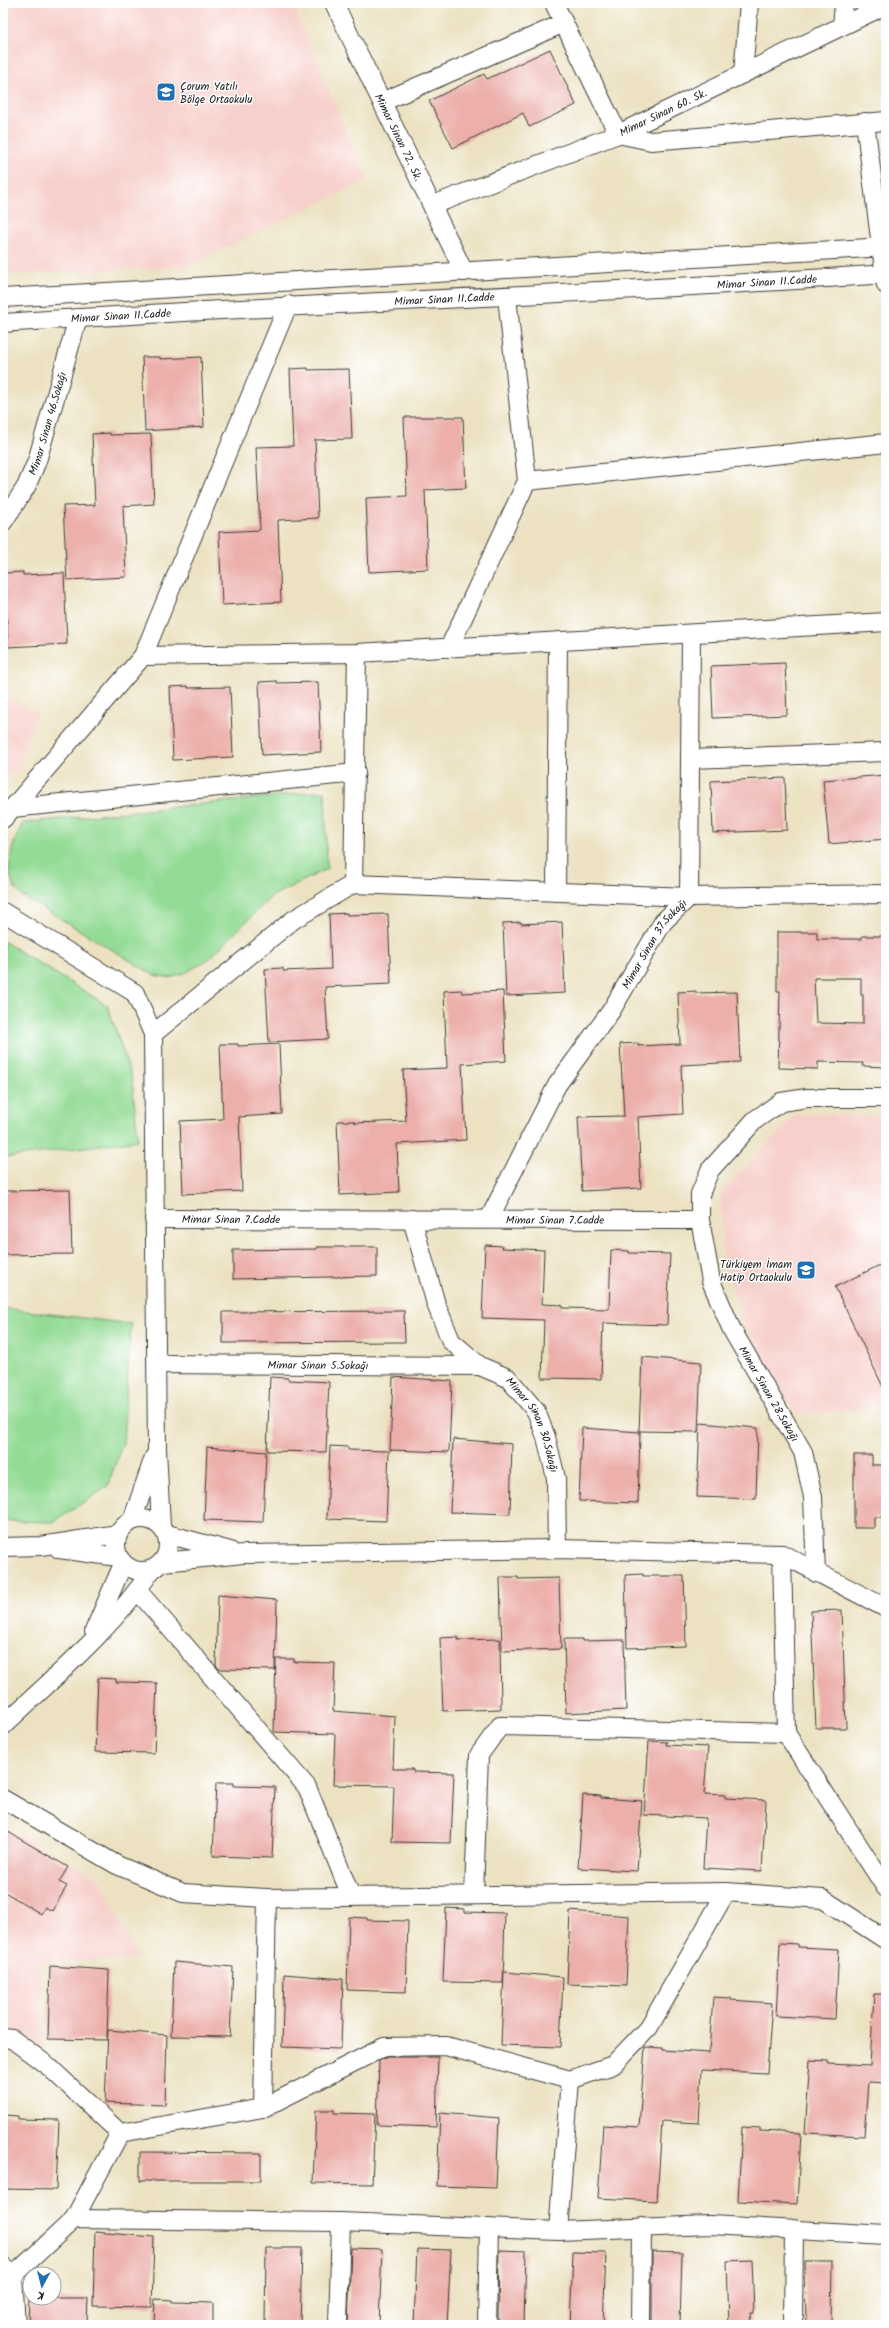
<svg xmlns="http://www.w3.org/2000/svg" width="889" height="2328" font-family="Kalam,sans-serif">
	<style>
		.built { fill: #f7d0cb }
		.green { fill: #94dc96; stroke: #587c59 }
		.building { fill: #ecafaa; fill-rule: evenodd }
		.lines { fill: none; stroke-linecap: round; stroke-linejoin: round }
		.minor-casing { stroke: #3b3a35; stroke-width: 20 }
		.minor { stroke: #fff; stroke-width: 18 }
		.labels { text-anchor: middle; stroke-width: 3; stroke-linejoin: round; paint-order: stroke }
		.poi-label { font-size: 11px; fill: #1c1c1c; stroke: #fff; text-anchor: start }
		.street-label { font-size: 11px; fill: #1c1c1c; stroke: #fff }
	</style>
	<rect width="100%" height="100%" fill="#fff"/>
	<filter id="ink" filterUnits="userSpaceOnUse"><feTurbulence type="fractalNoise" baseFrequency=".025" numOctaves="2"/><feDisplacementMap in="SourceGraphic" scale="8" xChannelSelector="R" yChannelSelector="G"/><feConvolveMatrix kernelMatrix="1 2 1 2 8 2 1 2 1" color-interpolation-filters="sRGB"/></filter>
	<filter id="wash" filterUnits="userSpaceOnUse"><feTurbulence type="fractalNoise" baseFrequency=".012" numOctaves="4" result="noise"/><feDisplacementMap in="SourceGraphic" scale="16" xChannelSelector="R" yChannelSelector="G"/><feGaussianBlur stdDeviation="0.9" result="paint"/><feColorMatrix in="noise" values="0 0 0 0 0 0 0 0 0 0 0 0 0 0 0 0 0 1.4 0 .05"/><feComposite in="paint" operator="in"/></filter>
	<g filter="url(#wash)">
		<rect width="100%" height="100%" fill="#ece2c2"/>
		<!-- built -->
		<path class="built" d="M3,3H292L367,180L186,267L3,275Z
			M3,695L37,712L19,768L3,783Z
			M796,1114L886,1116V1406L796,1415L742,1323L722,1252L721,1193Z
			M3,1826L100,1879L138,1959L39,1963L43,2047L16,2029L3,2028Z"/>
		<!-- green -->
		<path class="green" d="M325,791L327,869L272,896L209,959L187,972L170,978L154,975L36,904C30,901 22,897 18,892C2,873 12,843 23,823Z
			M3,941L108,1006L132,1079L138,1140L3,1158Z
			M3,1308L131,1324L123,1443L107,1487L54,1522L3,1521Z"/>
		<g id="blocks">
			<!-- building -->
			<path class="building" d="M550,49L576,105L529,127L523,113L453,148L429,101L484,74L487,79Z
				M142,357H160V359L201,357L204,427L145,431Z
				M308,368V370L349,369L352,439L315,440L318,518L278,520L281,602L222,605L219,532L260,530L256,447L293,446L290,369Z
				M404,417H463L466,488L425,490L428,569L369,572L366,498L407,496Z
				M110,433V435L151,434L154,504L123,506L126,577L67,580L63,506L95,505L92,434Z
				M23,572V575L64,573L67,644L8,647L5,573Z
				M785,663L787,715L713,718L711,666Z
				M277,681V683L318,682L321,752L262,755L259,682Z
				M188,686V688L230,687L233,757L173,760L170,687Z
				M886,775V839L829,844L823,780Z
				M785,778L787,830L713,833L711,781Z
				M347,913V915L388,914L391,984L325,987L328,1039L269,1042L265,969L283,968V971L331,969L329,914Z
				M521,922V924L562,922L565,993L506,996L503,923Z
				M777,932H817V939H862V936H886V1067L862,1066L863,1063L818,1062V1069L778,1068L780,991H777ZM814,978H861V995H863V1024L816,1023Z
				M461,990L462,993L503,991L506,1061L462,1064L466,1140L397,1144L399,1192L340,1195L337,1121H354L355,1123L406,1121L403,1070L447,1068L444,991Z
				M696,991V993L737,992L740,1062L681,1065L683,1114L638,1117L641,1188L582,1191L578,1117L624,1116L620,1044L638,1043V1046L680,1044L678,992Z
				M220,1044H238V1046L279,1044L282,1114L239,1117L242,1191L183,1194L180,1121L223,1119Z
				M70,1190L72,1254L3,1255V1191Z
				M485,1245L503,1246L502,1248L544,1250L542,1304L562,1305V1308L609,1309L611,1250L629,1251V1253L670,1254L667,1325L603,1323L601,1379L542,1378L544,1320L482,1318Z
				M317,1247H377V1276L233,1279V1250L317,1249Z
				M880,1265L886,1278V1393L835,1287Z
				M404,1311L405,1342L223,1343V1312Z
				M642,1357L701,1362L698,1432L639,1431Z
				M270,1377L288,1378V1380L329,1382L326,1452L267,1451Z
				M393,1377L452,1381L449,1452L390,1450Z
				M700,1423L758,1428L756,1499L697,1497Z
				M582,1428L640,1432L638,1503L579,1501Z
				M453,1439L512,1444L510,1514L450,1512Z
				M330,1446L348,1447V1450L389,1451L386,1521L327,1519Z
				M207,1447L266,1452L263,1522L204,1520Z
				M854,1455H872V1465H886V1517H874V1528H854Z
				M643,1574V1576H684L686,1646L627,1648L625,1575Z
				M500,1577H518V1579L559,1578L561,1649L502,1651Z
				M218,1595L277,1600L275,1670L219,1669L216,1665Z
				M842,1610L846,1728H816L811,1611Z
				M458,1637V1640L500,1639L501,1709L443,1711L440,1638Z
				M564,1639H582V1641L624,1640L626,1710L566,1713Z
				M276,1659H294V1662L335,1663L333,1711L395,1716L393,1769H413V1772L454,1773L451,1843L392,1842L394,1786L333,1785L335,1734L274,1732Z
				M98,1678L116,1679V1682L157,1683L154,1753L95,1752Z
				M649,1741L667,1742L666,1745L708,1747L704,1794L725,1795V1798L766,1800L762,1871L703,1868L706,1818L644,1815Z
				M216,1783H234V1786L275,1787L272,1858L213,1856Z
				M583,1795L601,1796V1798L642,1801L637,1871L578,1868Z
				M3,1829L68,1867L59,1882L67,1886L52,1911L45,1907L41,1914L3,1891Z
				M446,1908L464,1909V1912L505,1913L503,1983L443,1982Z
				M570,1911L629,1916L626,1986L567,1984Z
				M349,1917L367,1918V1920L408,1921L406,1992L347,1990Z
				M780,1943L798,1944V1947L839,1949L835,2019L776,2016Z
				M174,1962L233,1967L230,2037L171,2036Z
				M50,1966L109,1970L107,2040L48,2039Z
				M504,1972L563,1977L560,2047L501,2045Z
				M284,1974L343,1979L341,2049L282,2047Z
				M874,1994H886V2083L868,2082L864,2136L805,2133L810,2060L828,2061V2064L870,2066Z
				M713,1997L731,1998V2000L772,2003L767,2073L702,2070L699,2123L662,2121L657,2201L598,2198L603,2125L639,2127L645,2047L662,2048V2050L709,2053Z
				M108,2030L167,2035L165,2105L105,2103Z
				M387,2057H438L436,2127L377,2125L379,2061Z
				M316,2110H334V2113L375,2114L372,2184L313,2183Z
				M440,2113L499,2118L496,2188L437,2186Z
				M3,2115L18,2116V2119L59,2120L56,2190L3,2189Z
				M742,2127L760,2128V2131L801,2133L797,2204L738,2201Z
				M140,2152L261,2153V2181H140Z
				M95,2232L154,2237L152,2307L93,2306Z
				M266,2248H302L300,2325H265Z
				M351,2248L382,2249L379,2325H348Z
				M417,2249L451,2250L447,2325H414Z
				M499,2250L526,2251L524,2325H498Z
				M573,2252L606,2253L603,2325H570Z
				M652,2252L682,2253L680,2325H652Z
				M752,2260L754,2313H751L752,2325H729L727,2261Z
				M805,2262H832L831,2325H806Z
				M29,2298H88L87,2325H28Z
				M155,2299L172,2300V2302L213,2303V2325H154Z"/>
		</g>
	</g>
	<g filter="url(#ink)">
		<use href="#blocks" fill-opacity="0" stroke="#3b3a35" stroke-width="1"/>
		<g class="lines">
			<defs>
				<g id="minor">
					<path id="s1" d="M334,3L464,272"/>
					<path d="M554,3L618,134L651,141L886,121"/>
					<path d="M842,26L844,3"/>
					<path d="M743,74L749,3"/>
					<path d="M382,102L564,23"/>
					<path d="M865,122L886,285"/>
					<path id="s2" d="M433,205L618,134L886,5"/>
					<path d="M3,298L886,247"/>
					<path id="s3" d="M3,323C297,303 592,295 886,274"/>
					<path d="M527,481L886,443"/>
					<path id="s4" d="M3,522L26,487L37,461L78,318"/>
					<path d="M449,648L527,481L507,297"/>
					<path d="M143,656L357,653L886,622"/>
					<path d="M690,759L885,752"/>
					<path d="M12,808L356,773"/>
					<path d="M3,819L143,656L288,305"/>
					<path d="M353,884L357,653"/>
					<path d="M556,892L558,641"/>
					<path d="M3,912L135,993L153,1034L157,1449L161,1526"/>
					<path d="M153,1034L293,920L353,884L689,897L886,894"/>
					<path id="s5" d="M154,1219L700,1220V1194L710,1170L755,1120L781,1102L807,1098H886"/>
					<path id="s6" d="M412,1219L436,1304L451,1341L480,1366L508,1378L536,1411L546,1437L556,1478L557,1549"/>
					<path id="s7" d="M489,1219L557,1085L611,1011L663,922L689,897L691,634"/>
					<path id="s8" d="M700,1220L711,1281L732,1330L803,1452L813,1497L816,1573"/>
					<path id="s9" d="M156,1364L480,1366"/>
					<circle cx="142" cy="1545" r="26"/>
					<path d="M132,1521L154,1457"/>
					<path d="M167,1534L230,1551"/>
					<path d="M3,1547L41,1546L118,1534"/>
					<path d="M59,1549L118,1557"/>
					<path d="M782,1554L786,1733L886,1888"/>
					<path d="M163,1562L243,1554L557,1549L782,1554L886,1608"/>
					<path d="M138,1591L307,1787L351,1896"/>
					<path d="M94,1631L123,1564"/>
					<path d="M3,1726C54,1677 112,1629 151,1571"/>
					<path d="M3,1799L117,1865L183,1893L267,1898L726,1892L823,1899L886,1940"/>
					<path d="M474,1894L479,1755L500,1726L786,1733"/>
					<path d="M3,2038L12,2039L48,2066L120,2133L263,2108L384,2047L446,2046L570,2080L613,2065L649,2027L726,1892"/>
					<path d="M263,2108L267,1898"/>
					<path d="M74,2219L120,2133"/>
					<path d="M558,2231L570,2080"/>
					<path d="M3,2266L13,2276L16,2325"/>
					<path d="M13,2276L74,2219L341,2222L558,2231L710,2225L886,2235"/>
					<path d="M338,2325L341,2222"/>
					<path d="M487,2325L489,2228"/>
					<path d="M641,2325L642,2227"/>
					<path d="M793,2325L794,2229"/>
				</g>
			</defs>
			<!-- minor casing -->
			<use href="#minor" class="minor-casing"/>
			<!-- minor -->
			<use href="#minor" class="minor"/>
		</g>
	</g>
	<!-- icons -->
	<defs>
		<symbol id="school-square" viewBox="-11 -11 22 22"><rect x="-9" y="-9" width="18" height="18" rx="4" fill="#1f6fb2" stroke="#fff"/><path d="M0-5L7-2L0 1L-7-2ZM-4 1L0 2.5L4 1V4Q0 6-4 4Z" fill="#fff"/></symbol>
	</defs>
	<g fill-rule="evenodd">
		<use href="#school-square" x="155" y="81" width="22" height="22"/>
		<use href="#school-square" x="795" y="1259" width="22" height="22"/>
	</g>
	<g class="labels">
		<!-- poi labels -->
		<g class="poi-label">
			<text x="180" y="90">Çorum Yatılı<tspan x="180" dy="13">Bölge Ortaokulu</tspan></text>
			<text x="792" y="1268" text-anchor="end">Türkiyem İmam<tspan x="792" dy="13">Hatip Ortaokulu</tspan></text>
		</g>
		<!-- street labels -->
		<g class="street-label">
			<text dy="4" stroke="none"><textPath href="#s2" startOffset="248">Mimar Sinan 60. Sk.</textPath></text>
			<text dy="4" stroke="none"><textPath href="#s1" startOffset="149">Mimar Sinan 72. Sk.</textPath></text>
			<text dy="4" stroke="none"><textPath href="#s3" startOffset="765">Mimar Sinan 11.Cadde</textPath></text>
			<text dy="4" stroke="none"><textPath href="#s3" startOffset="442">Mimar Sinan 11.Cadde</textPath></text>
			<text dy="4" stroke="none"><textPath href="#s3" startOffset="118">Mimar Sinan 11.Cadde</textPath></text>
			<text dy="4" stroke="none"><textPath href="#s4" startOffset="109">Mimar Sinan 46.Sokağı</textPath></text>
			<text dy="4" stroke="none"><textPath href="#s7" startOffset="322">Mimar Sinan 37.Sokağı</textPath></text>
			<text dy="4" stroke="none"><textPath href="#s5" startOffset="77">Mimar Sinan 7.Cadde</textPath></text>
			<text dy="4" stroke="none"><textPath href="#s5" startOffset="401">Mimar Sinan 7.Cadde</textPath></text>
			<text dy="4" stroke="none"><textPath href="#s9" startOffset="162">Mimar Sinan 5.Sokağı</textPath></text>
			<text dy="4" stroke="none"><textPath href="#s8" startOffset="189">Mimar Sinan 28.Sokağı</textPath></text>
			<text dy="4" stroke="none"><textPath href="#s6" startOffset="251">Mimar Sinan 30.Sokağı</textPath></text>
		</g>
	</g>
	<!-- margin -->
	<rect width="889" height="2328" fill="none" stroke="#fff" stroke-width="16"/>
	<!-- north arrow -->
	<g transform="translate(42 2286) rotate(187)"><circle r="19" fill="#ffffff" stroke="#a4a4a4"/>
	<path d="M0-3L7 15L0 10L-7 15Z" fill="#1f6fb2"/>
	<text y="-6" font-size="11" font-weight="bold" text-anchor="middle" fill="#1c1c1c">K</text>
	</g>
</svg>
